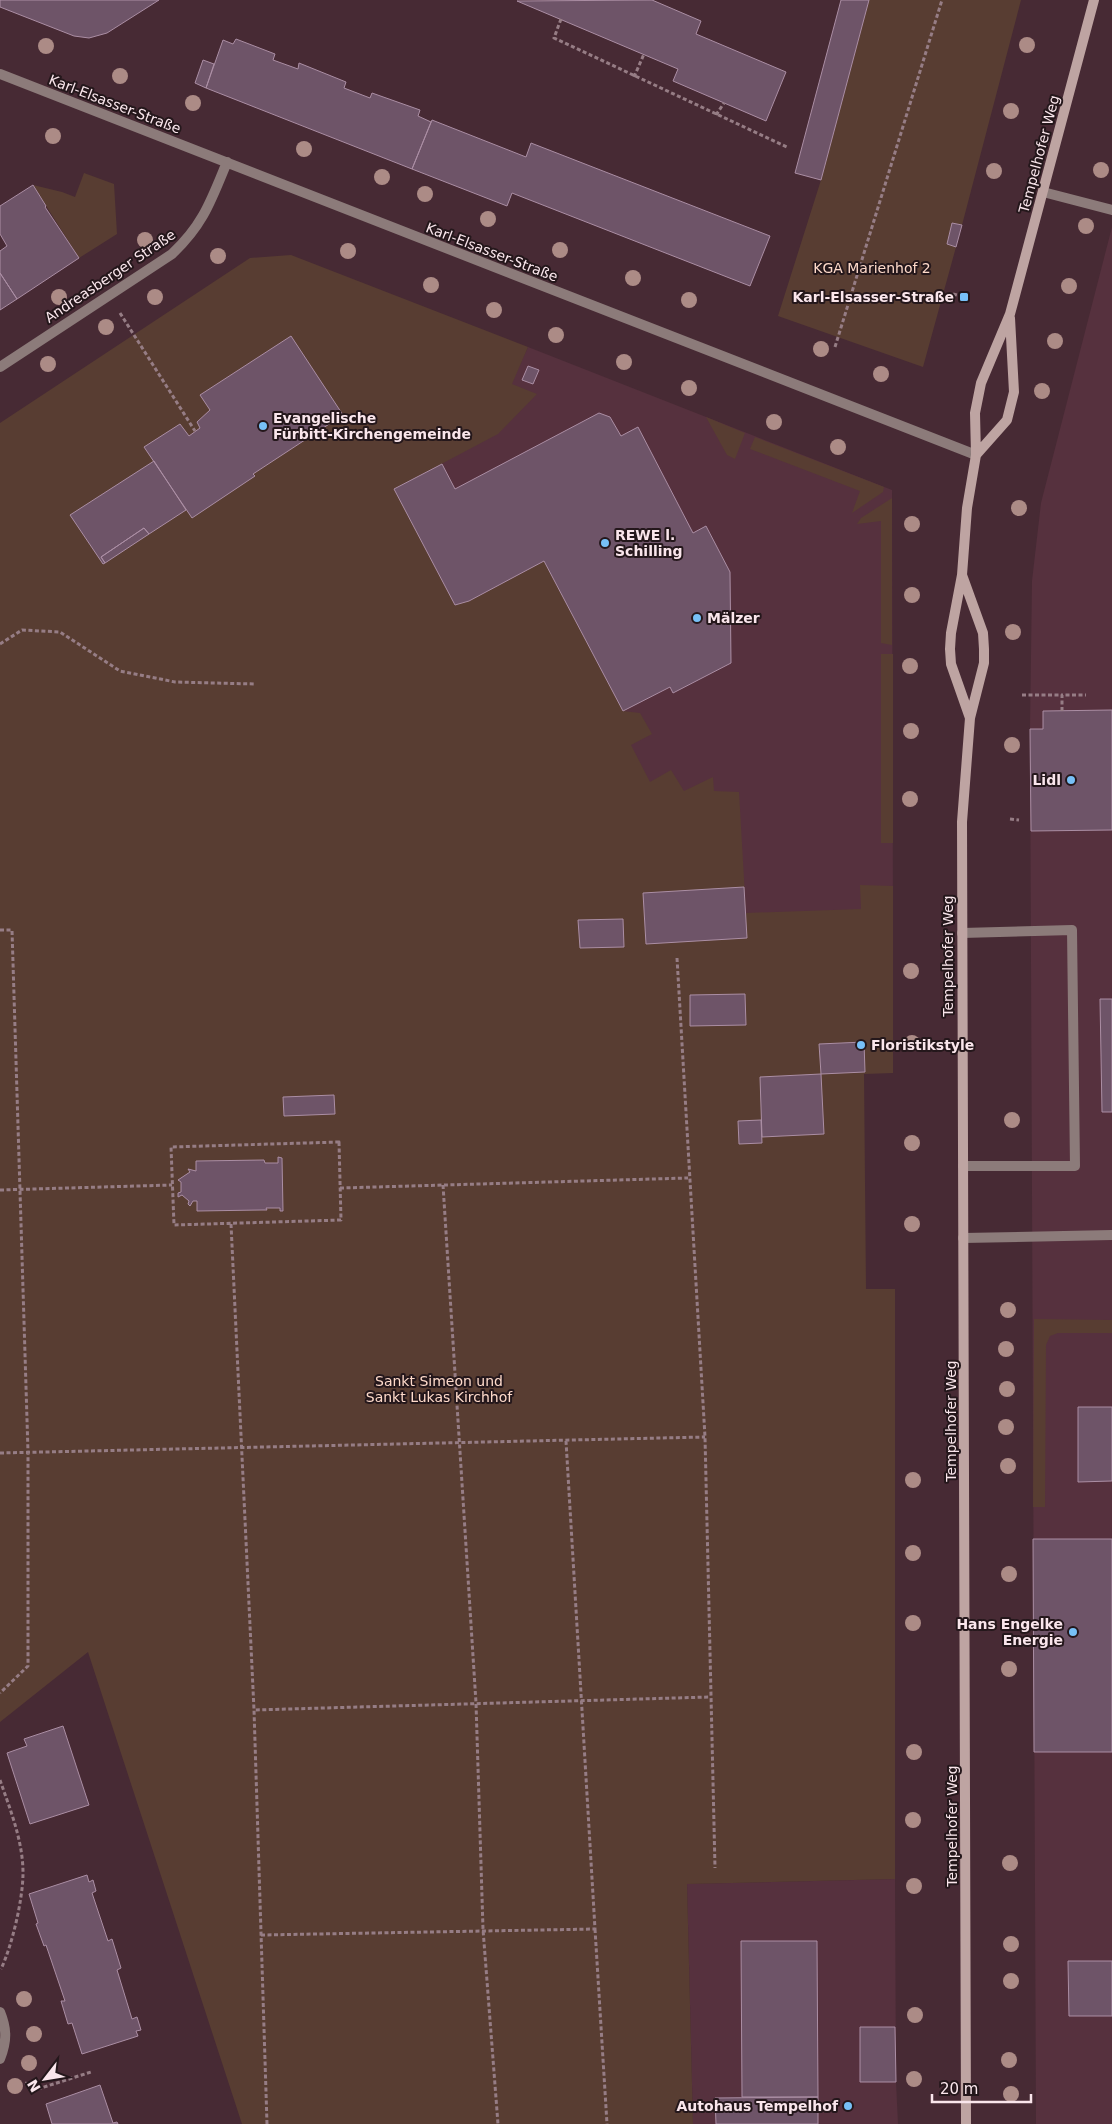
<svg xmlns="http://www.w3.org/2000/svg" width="1112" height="2124" font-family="'DejaVu Sans',sans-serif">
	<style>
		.built { fill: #56313e }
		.green { fill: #583d32 }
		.building { fill: #6e5468; stroke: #ab8ea4 }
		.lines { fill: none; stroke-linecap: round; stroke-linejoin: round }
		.path { stroke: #967d85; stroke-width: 3; stroke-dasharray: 4 2.5; stroke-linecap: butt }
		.lane { stroke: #8c7b7a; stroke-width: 10 }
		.street { stroke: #8c7b7a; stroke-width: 10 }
		.secondary { stroke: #bea4a2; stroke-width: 10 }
		.tree { fill: #ac8b86 }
		.poi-dot { fill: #77c0f7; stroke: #24171b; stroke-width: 2 }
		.labels { text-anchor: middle; stroke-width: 4; stroke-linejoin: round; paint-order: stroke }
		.street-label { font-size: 14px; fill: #fae6ec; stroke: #24171b }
		.park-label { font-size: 14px; fill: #fedaca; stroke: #24171b }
		.poi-label { font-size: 14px; font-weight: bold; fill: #fae6ec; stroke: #24171b; text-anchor: end }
	</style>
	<rect width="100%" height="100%" fill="#472a34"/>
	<!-- built -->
	<path class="built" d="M1112,227V2124H1036L1030,729L1032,581L1041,503Z
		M528,347L892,490L893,929L747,938L653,803L290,527L511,384Z
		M895,1879L896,2082L898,2124H693L687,1884Z"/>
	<!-- green -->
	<path class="green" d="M869,0H1021L962,225L952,223L947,244L956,247L923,367L778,316L821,180Z
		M84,173L114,184L117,234L79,258L33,185L62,192L75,197Z
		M291,255L528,347L512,384L537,394L498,434L394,489L469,601L544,561L623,711L640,713L652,734L631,745L650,782L671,770L684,791L713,777L714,791L739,792L746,913L861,909L860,885L893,886V1073L864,1074L866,1289H895V1879L687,1884L693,2124H242L88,1652L0,1722V423L250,258Z
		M706,417L745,433L735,459L727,455Z
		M755,437L884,487L883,492L852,513L860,491L750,449Z
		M892,498V645L881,643V521L857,524L861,518Z
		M881,654H893V843H881Z
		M1034,1319L1112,1320V1333H1058L1050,1336L1046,1345L1045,1507H1033Z"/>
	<!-- building -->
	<path class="building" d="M0,0H159L107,33L89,38L74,36L0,7Z
		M652,0L701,21L696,34L786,72L766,121L673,81L678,69L517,1Z
		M841,0H869L821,180L795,173Z
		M236,39L275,54L273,60L298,69L299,63L346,82L344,88L370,98L372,93L420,110L418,116L431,122L412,169L206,88L223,40L233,44Z
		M203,60L214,64L206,88L195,83Z
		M432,120L526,157L531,143L770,236L750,286L512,193L507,206L412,169Z
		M33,185L46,206L45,207L79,258L17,299L0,273V251L7,246L0,234V206Z
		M952,223L962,225L956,247L947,244Z
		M0,273L17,299L0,310Z
		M291,336L343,415L253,474L255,476L192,518L144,447L180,424L189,436L200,428L197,422L210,410L200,395Z
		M528,366L539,370L533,384L522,380Z
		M599,413L610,417L621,436L638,427L693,533L706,526L730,572L731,663L673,693L670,687L623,711L544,561L469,601L455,605L394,489L442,464L455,489Z
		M154,461L186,510L149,534L144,528L101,557L105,563L103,564L70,515Z
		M144,528L149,534L105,563L101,557Z
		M1112,710V830L1031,831L1030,729H1043V711Z
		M744,887L747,938L646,944L643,893Z
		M623,919L624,947L580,948L578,920Z
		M745,994L746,1025L690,1026V995Z
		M1100,999H1112V1112H1102Z
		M864,1042L865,1072L821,1074L819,1044Z
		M821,1074L824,1134L762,1137L760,1077Z
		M334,1095L335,1114L284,1116L283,1097Z
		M761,1120L762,1143L739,1144L738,1121Z
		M278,1157L282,1158L283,1211H280V1208H266L267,1210H262L197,1211V1201H193L190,1206L188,1204L189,1201L182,1195L178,1197V1193L181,1192V1182L178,1180L190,1172L188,1169L196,1171V1161L264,1160L265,1163H278Z
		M1078,1407H1112V1481L1078,1482Z
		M1033,1539H1112V1752H1034Z
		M63,1726L89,1805L30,1824L7,1753L27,1746L24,1739Z
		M87,1875L89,1882L93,1880L96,1891L92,1893L108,1941L112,1939L121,1968L117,1970L132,2019L137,2017L141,2030L136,2031L138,2036L82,2054L72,2023L68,2024L61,2001H65L46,1945L44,1946L36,1924L38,1923L29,1894Z
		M741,1941H817L818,2097H742Z
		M1068,1961H1112V2016H1069Z
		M860,2027H895L896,2082H860Z
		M100,2085L113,2123L117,2122L118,2124H52L46,2104Z
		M818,2097V2124H716L715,2098Z"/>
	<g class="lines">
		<!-- path -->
		<path class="path" d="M561,19L554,38L787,147
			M634,77L644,54
			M716,115L724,103
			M953,294L964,297
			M120,313L195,431
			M835,347L942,0
			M0,644L22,630L60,632L120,671L175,682L255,684
			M1022,695H1062
			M1062,711V695H1086
			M1010,819L1019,820
			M0,930H12L28,1452V1666L0,1693
			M677,958L705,1437L715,1868
			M339,1142L341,1220L174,1225L171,1147Z
			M443,1185L476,1703L483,1929L498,2124
			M340,1188L688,1178
			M0,1190L172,1185
			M231,1224L254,1710
			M0,1453L705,1437
			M0,1780C10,1809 23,1841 23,1873C23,1899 12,1946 1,1969
			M595,1929L607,2124
			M261,1935L595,1929L566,1441
			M25,2083L41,2088L91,2072
			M267,2124L254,1710L710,1697"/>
		<!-- lane -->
		<path class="lane" d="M1043,192L1112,210
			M962,933L1072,930L1075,1166H963
			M963,1238L1112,1235"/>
		<!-- street -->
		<path class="street" d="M0,74L976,455
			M0,367L172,254C203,225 211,201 227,162
			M0,2012C7,2029 7,2041 0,2059"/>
		<!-- secondary -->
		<path class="secondary" d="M976,455L1007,420L1014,392L1010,318
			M962,575L983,633L984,649V663L970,718L962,822L966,2124
			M970,718L951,664L950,649L951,633L962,575L967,508L976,455L975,413L981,383L1010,314L1094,0"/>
	</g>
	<!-- trees -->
	<g class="tree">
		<circle cx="1027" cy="45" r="8"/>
		<circle cx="46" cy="46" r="8"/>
		<circle cx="120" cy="76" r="8"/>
		<circle cx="193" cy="103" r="8"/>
		<circle cx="1011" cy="111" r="8"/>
		<circle cx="53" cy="136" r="8"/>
		<circle cx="304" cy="149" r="8"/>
		<circle cx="1101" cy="170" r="8"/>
		<circle cx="994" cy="171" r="8"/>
		<circle cx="382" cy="177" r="8"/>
		<circle cx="425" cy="194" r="8"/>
		<circle cx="488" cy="219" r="8"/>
		<circle cx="1086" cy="226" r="8"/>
		<circle cx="145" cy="240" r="8"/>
		<circle cx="560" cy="250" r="8"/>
		<circle cx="348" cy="251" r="8"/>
		<circle cx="218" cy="256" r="8"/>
		<circle cx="633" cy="278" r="8"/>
		<circle cx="431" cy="285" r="8"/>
		<circle cx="1069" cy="286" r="8"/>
		<circle cx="59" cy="297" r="8"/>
		<circle cx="155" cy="297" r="8"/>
		<circle cx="689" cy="300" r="8"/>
		<circle cx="494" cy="310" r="8"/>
		<circle cx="106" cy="327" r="8"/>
		<circle cx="556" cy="335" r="8"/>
		<circle cx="1055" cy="341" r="8"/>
		<circle cx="821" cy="349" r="8"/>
		<circle cx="624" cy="362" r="8"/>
		<circle cx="48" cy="364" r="8"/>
		<circle cx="881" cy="374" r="8"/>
		<circle cx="689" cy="388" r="8"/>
		<circle cx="1042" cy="391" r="8"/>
		<circle cx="774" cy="422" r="8"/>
		<circle cx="838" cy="447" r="8"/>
		<circle cx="1019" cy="508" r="8"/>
		<circle cx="912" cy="524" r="8"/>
		<circle cx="912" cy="595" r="8"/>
		<circle cx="1013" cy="632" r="8"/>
		<circle cx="910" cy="666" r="8"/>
		<circle cx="911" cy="731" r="8"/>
		<circle cx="1012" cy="745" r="8"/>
		<circle cx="910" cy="799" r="8"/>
		<circle cx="911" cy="971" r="8"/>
		<circle cx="912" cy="1043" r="8"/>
		<circle cx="1012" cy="1120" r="8"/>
		<circle cx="912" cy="1143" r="8"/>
		<circle cx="912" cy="1224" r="8"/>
		<circle cx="1008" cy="1310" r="8"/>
		<circle cx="1006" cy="1349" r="8"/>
		<circle cx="1007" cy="1389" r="8"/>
		<circle cx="1006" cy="1427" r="8"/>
		<circle cx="1008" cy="1466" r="8"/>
		<circle cx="913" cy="1480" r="8"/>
		<circle cx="913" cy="1553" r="8"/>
		<circle cx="1009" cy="1574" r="8"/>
		<circle cx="913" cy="1623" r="8"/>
		<circle cx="1009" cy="1669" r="8"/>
		<circle cx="914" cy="1752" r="8"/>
		<circle cx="913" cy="1820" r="8"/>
		<circle cx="1010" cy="1863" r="8"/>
		<circle cx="914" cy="1886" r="8"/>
		<circle cx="1011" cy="1944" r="8"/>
		<circle cx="1011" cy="1981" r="8"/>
		<circle cx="24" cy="1999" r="8"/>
		<circle cx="915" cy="2015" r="8"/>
		<circle cx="34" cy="2034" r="8"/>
		<circle cx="1009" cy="2060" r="8"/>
		<circle cx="29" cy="2063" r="8"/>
		<circle cx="914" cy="2079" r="8"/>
		<circle cx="15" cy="2086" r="8"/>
		<circle cx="1011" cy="2094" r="8"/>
	</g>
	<!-- markers -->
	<g class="poi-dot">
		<rect x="959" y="292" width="10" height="10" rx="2.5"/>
		<circle cx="263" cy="426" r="5"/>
		<circle cx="605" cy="543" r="5"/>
		<circle cx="697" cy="618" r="5"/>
		<circle cx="1071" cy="780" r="5"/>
		<circle cx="861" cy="1045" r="5"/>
		<circle cx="1073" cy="1632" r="5"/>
		<circle cx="848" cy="2106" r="5"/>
	</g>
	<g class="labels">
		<!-- street labels -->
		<g class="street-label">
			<text transform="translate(115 104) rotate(21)" y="5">Karl-Elsasser-Straße</text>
			<text transform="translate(1039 154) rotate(-75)" y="5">Tempelhofer Weg</text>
			<text transform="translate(492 252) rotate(21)" y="5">Karl-Elsasser-Straße</text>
			<text transform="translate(110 276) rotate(-34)" y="5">Andreasberger Straße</text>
			<text transform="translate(948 956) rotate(-90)" y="5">Tempelhofer Weg</text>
			<text transform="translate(951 1421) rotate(-90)" y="5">Tempelhofer Weg</text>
			<text transform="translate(952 1826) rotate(-90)" y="5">Tempelhofer Weg</text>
		</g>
		<!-- park labels -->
		<g class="park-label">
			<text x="872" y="273">KGA Marienhof 2</text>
			<text x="439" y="1386">Sankt Simeon und<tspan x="439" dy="16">Sankt Lukas Kirchhof</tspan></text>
		</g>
		<!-- poi labels -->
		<g class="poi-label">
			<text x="954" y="302">Karl-Elsasser-Straße</text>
			<text x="273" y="423" text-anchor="start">Evangelische<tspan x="273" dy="16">Fürbitt-Kirchengemeinde</tspan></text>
			<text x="615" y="540" text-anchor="start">REWE l.<tspan x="615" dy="16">Schilling</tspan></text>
			<text x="707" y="623" text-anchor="start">Mälzer</text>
			<text x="1061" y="785">Lidl</text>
			<text x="871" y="1050" text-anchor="start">Floristikstyle</text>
			<text x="1063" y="1629">Hans Engelke<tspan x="1063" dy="16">Energie</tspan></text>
			<text x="838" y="2111">Autohaus Tempelhof</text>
		</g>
	</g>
	<!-- north arrow -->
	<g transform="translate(45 2079) rotate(239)" stroke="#24171b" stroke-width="4" paint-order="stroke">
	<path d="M0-4L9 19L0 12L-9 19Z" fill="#fae6ec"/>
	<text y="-8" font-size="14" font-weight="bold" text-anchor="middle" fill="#fae6ec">N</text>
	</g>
	<!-- scale -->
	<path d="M932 2094v8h99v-8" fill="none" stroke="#fae6ec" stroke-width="2.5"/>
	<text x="940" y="2094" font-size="15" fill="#fae6ec" stroke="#24171b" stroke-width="4" paint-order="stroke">20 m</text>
</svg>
